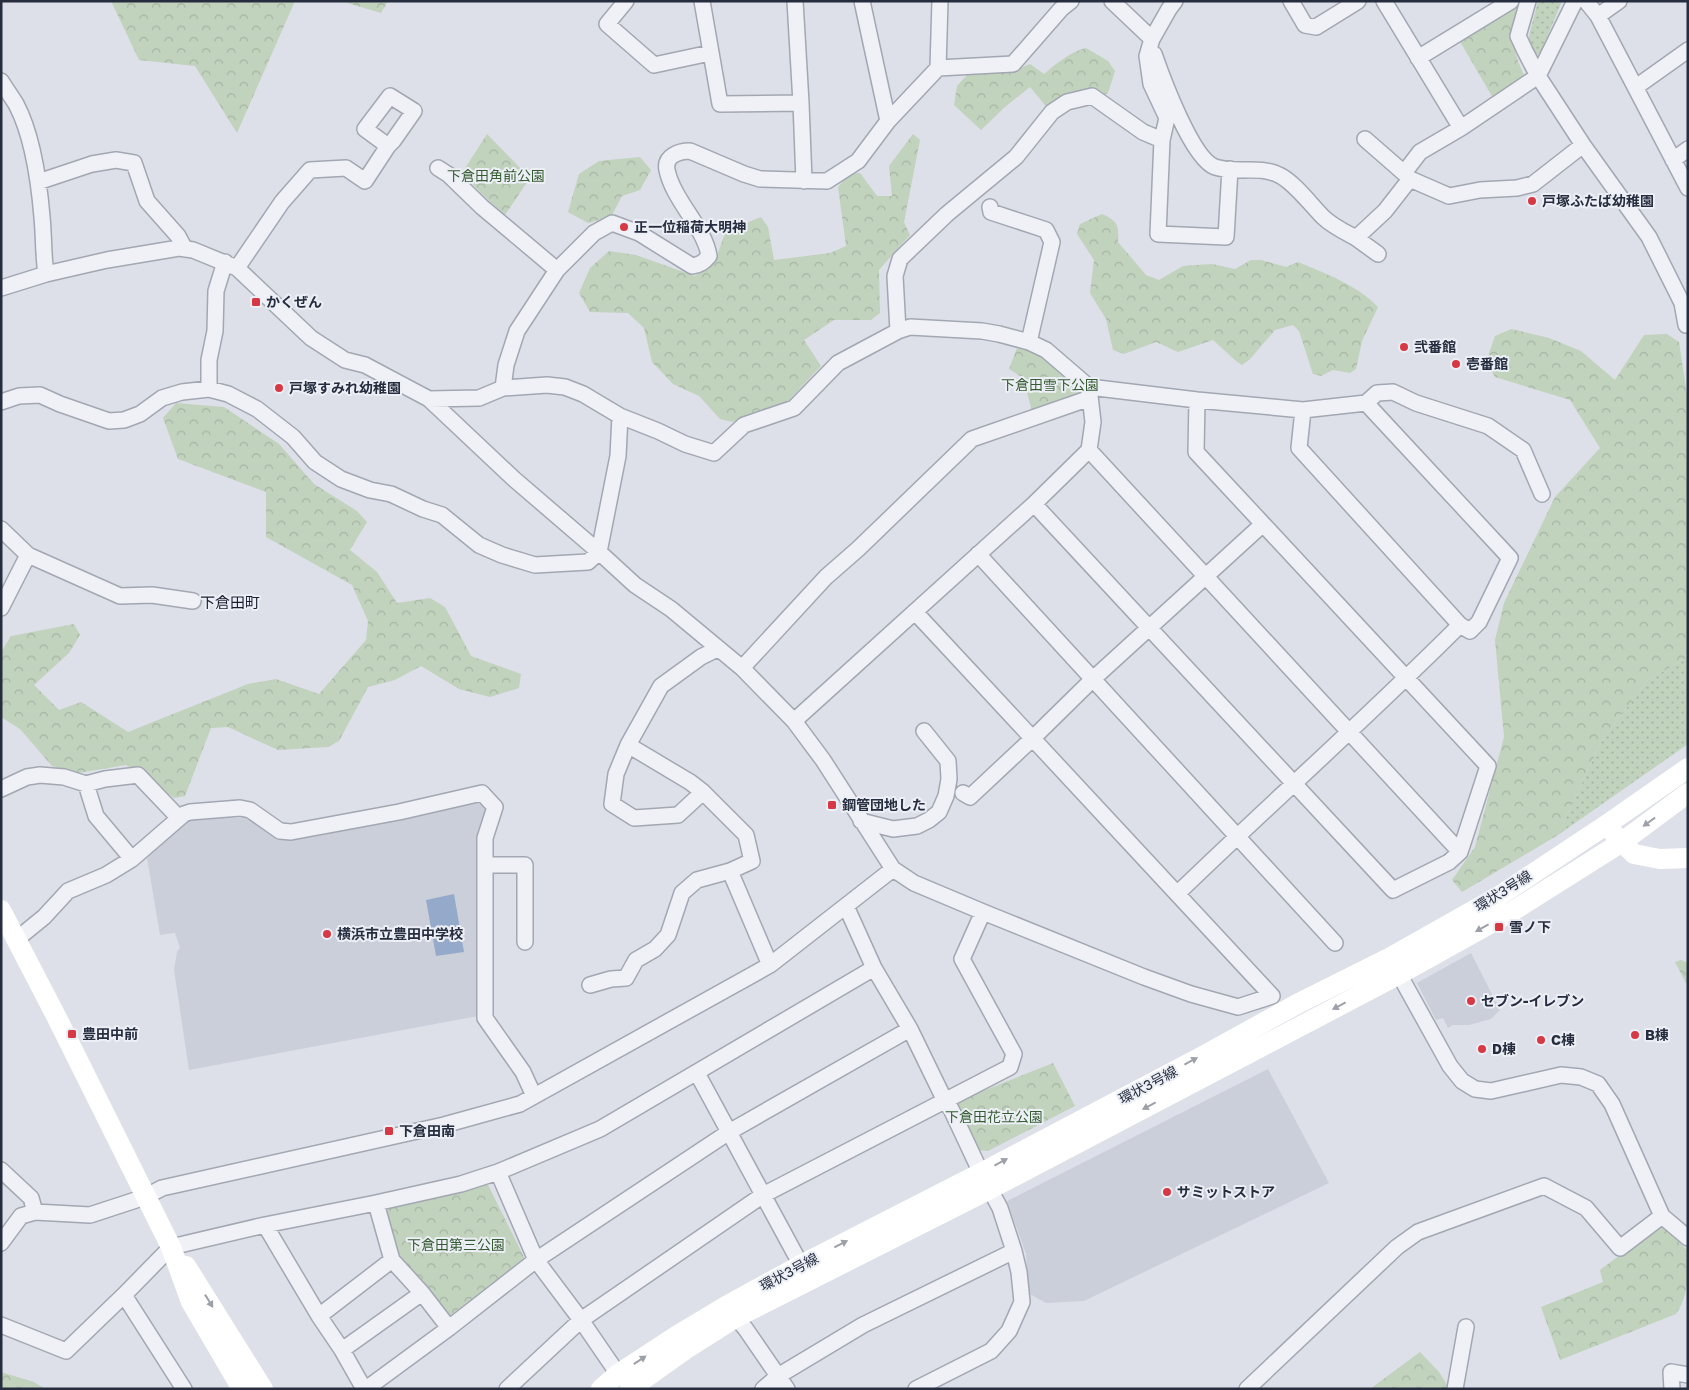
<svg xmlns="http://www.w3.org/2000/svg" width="1689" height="1390" font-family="'Golos Text','Noto Sans JP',sans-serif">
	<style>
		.built { fill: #cbcfda }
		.grass { fill: url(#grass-dots) }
		.forest { fill: url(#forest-crowns) }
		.water { fill: #95aacb }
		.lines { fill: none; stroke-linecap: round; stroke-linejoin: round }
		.street-casing { stroke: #a2a7b2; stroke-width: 18 }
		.street { stroke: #f0f1f6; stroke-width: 15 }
		.secondary { stroke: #fff; stroke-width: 20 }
		.oneway { fill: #9da0a9 }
		.poi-dot { fill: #d63943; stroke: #eceff5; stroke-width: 2 }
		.labels { text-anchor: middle; stroke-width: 4; stroke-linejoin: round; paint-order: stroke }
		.park-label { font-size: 14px; fill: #365c32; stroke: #eceff5 }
		.poi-label { font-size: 14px; font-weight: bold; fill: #262d3f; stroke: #eceff5; text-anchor: start }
		.street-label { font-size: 14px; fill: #262d3f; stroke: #eceff5 }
		.neighbourhood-label { font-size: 15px; fill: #181e30; stroke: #eceff5 }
	</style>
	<defs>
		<pattern id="grass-dots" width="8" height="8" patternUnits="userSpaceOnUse" patternTransform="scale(1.25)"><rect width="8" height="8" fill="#c1d2bd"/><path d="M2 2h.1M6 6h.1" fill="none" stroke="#a6b5a4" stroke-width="1.8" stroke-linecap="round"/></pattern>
		<pattern id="forest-crowns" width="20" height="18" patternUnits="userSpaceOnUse" patternTransform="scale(1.25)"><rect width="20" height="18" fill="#c1d2bd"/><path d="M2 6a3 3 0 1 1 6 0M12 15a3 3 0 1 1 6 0" fill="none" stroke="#a6b5a4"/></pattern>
	</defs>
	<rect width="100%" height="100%" fill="#dde0e8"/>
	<!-- built -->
	<path class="built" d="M479,800L488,810L478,1016L189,1070L174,970L177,952L180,948L175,933L160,935L147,858L189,818H248L282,837Z
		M1471,953L1500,1010L1491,1019L1469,1025H1453L1448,1028L1443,1018L1436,1020L1417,983Z
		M1268,1069L1329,1183L1084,1301L1046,1303L1028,1293L1026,1254L1007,1201Z"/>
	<!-- grass -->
	<path class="grass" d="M1538,1H1562L1542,49L1539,54H1535L1528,40Z
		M1688,657V744L1558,835L1602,740L1648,680Z"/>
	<!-- forest -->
	<path class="forest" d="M111,1H295L237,133L195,66L139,60Z
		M341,1H388L381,13Z
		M1522,4C1513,40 1509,45 1526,79L1493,98L1458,38L1515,5Z
		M1086,48L1108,61L1115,71L1108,93L1096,99L1045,105L1030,87L1005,107L981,130L954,105L957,86L968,74L1018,69L1030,64L1044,74C1057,63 1070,52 1086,48Z
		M487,134L530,178L505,215L481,193L462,173Z
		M913,134L920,140L904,222L910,235L879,270L880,313L871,320H834L804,340L821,366L786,403L733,422L720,419L699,396L673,384L652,362L644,328L628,313L590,312L579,293L590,268L609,251L636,255L695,276L716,258L726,231L761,217L768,227L774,260L830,253L846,246L838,187L849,174L860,173L877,196H892L889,166Z
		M640,157L651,170L640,190L622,196L611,217L588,223L568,212L579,174L599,161Z
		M1102,214C1118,221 1119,225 1118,242L1146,275L1159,280L1183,266L1212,264L1235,269L1251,260H1261L1286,267L1298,262C1324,273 1359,286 1378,307L1362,341L1356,369L1350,373L1333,370L1321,376L1313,374L1299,331L1293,325L1275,330L1250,359L1242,365L1236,361L1213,340L1178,352L1156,342L1124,354L1113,350L1106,319L1090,293L1094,260L1077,234L1080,224Z
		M1511,329L1549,338L1581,351L1615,380L1644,335L1667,334L1679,342L1688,401V657L1648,680L1602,740L1558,835L1462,892L1452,880L1475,847L1504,737L1495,640L1504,603L1555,497L1600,448L1570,400L1495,377L1486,362L1495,336Z
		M1019,343L1037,350L1080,383L1083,396L1033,415L1024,381L1020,376L1009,369Z
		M176,403L224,407L279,444L314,484L357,511L367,522L350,550L377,572L397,603L430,598L445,607L471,656L521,674L519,688L490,697L459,689L421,666L395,680L368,687L339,741L328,747L278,750L228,727L211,728L185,796L174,798L141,773L126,765L78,773L52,766L20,729L1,717V652L11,636L74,624L80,635L69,653L34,685L59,710L81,702L128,732L248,684L276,679L319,694L366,640L368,621L352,585L266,537V492L178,459L163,418Z
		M1681,960L1688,963V987L1675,962Z
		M1053,1063L1075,1106L988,1151L978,1150L958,1107L960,1100Z
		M487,1183L525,1259L447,1318L398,1258L387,1211L391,1206Z
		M1661,1224L1688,1251C1688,1273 1689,1296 1676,1314L1560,1360L1541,1307L1603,1282L1600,1270Z
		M1420,1352L1439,1372L1450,1389H1370Z
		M1,1372L34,1382L45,1389H1Z"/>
	<!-- water -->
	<path class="water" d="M454,894L464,952L436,956L426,900Z"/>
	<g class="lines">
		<defs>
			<path id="street" d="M626,1L607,24L654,65L710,53
				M702,1L720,104L801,103
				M795,1L801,103L804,181
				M862,1L888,121
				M1112,1L1152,39
				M1291,1L1305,25L1316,27L1358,1
				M1384,1L1461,128L1538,76L1575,1
				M1528,1L1518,36L1525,51L1538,76L1583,145L1649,237L1682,303L1686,325
				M1586,1L1598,16L1688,188
				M1598,16L1619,1
				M1154,54C1162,77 1192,159 1215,167C1236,174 1259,165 1279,175C1294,182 1311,205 1323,217C1332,226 1345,232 1356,238L1385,211L1410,179
				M1418,58L1511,1
				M938,68L940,1
				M1,81C6,89 11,96 16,104C33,136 39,181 42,217C44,237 43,254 46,274
				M1636,87L1688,50
				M1461,128L1420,152L1404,173L1410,179L1449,196L1480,190L1517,188L1533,184L1583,145
				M1365,139L1404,173
				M1162,140L1158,234L1226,237L1230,169
				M1673,160L1688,149
				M438,168L449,175L482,207L557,270
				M38,182L92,164L116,160L134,163L147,201L178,236L185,249
				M990,207L991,212L1046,230L1052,242L1029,342
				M1356,238L1378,254
				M237,268L282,202L310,170L346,168L365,181L388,146L393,141L414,111L390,96L365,129L388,146
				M1,288L46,274L107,260L179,248L193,250L237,268L311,338L345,360L365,365L429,399L514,479L599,552L635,585L671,609L742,668L794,721L823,760L893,869L914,883L983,912L1144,977L1191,994L1238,1007L1272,996L915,612
				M898,331L895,276L900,259L947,214L1016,157L1052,112L1067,102L1092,96L1143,132L1162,140L1167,118L1151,84L1147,56L1152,39L1169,9L1175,1
				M503,388L506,365L517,331L557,270L594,233L612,223L639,233L692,266C700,265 704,262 709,256C705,228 673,200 667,170C664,156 679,151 690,151L744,174L760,179L827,181L858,161L888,121L938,68L1013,64L1061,9L1071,1
				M209,389V360L215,331L216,291L225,262
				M429,399L479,398L503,388L547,385L565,387L583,394L620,416L658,431L685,444L714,453L744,425L794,408L838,363L898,331L910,327L982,331L999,334L1029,342L1046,350L1089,387L1197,400L1303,410L1299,448L1460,625C1368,717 1271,803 1178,893
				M1,402L19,396L40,395L60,404L109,421L124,420L140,414L162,398L182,392L209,389L228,394L257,409L293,437L315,462L341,479L370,490L391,494L423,509L442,515L479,545L502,555L535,565L588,562L599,552L618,456L620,416
				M1366,403L1377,393L1393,392L1416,403L1488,426L1523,450L1542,494
				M1303,410L1366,403L1510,558L1479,622L1470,631L1460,625
				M1089,450L1460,852
				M1034,504L1393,890L1449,862L1460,852L1488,766L1263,524
				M1,529L28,555L1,608
				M978,554L1335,943
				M28,555L120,596L152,595L193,601
				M742,668L826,577L858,549L972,439L1090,398
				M794,721L1034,504L1089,450L1093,422L1089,387
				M628,745L616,774L612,804L634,818L678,815L703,792
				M86,784L96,816L132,859
				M1,789L27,777L40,775L64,777L86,784L105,779L138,775L178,817
				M963,793L970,797L1033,738L1093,679L1263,524L1196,452L1197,400
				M861,821L893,829L917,826L929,820L939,812L946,796L949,779L948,761L924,731
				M485,865H525V942
				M730,871L770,965
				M846,906L874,968L910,1029L945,1101L951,1109L981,1173L1000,1208L1014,1251L1019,1272L1022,1302L1009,1331L991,1351L916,1389
				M17,939L44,917L68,891L106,875L132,859L184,814L190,812L240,808L250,810L280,831L291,832L399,812L482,793L495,807L485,838V1018L523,1072L534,1096
				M1394,965L1450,1066L1462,1081L1475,1089L1491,1091L1561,1075L1581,1077L1598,1084L1612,1104L1662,1216L1688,1238
				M590,985L611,979L626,978L636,960L655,949L668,935L682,893L697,880L730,871L752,861L746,835L703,792L690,782L628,745L661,686L701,657L717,649
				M697,1073L801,1265
				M1,1170L31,1198L35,1212
				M498,1172L536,1260L581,1320L618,1374
				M376,1203L392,1260L422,1293L449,1328
				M265,1225L319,1316L342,1350L364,1389
				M1,1243L21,1216L35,1212L90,1215L145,1197L162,1188L444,1125L520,1104L770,965L893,869
				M730,1311L745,1328L787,1389
				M319,1316L392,1260
				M1,1325L66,1351L124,1295
				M342,1350L422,1293
				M184,1389L124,1295L171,1247L265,1225L376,1203L461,1184L498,1172L600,1129L874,968
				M366,1389L449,1328L536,1260L729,1132L910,1029
				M507,1389L581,1320L763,1195L1010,1067L1014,1054L962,959L983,912
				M763,1389L778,1376L863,1325L1014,1251
				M1247,1389L1397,1247L1418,1232L1544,1186L1586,1208L1620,1248L1662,1216
				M1455,1389L1466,1327
				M1672,1389L1671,1372L1688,1375"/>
		</defs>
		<!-- street casing -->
		<use href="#street" class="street-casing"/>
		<!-- street -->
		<use href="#street" class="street"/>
		<!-- secondary -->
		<path class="secondary" d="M1614,834L1634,854L1660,859L1688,858
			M1,910L55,1014L171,1247L191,1302L242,1389
			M186,1266L263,1389
			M601,1389L618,1374L676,1336L726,1306L801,1265L981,1173L1199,1058L1299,1003L1391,957L1499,896L1606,825L1688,768
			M630,1389L686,1349L735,1318L990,1189L1398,975L1513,911L1622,842L1688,793"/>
	</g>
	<!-- one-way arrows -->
	<defs><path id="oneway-solid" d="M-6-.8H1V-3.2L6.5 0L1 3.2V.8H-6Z" transform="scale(1.25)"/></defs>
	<g class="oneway">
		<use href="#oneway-solid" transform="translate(1649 822) rotate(144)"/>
		<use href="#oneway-solid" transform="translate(1482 928) rotate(151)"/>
		<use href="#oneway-solid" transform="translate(1339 1006) rotate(152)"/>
		<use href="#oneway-solid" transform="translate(1191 1061) rotate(-28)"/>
		<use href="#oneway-solid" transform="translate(1149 1106) rotate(152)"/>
		<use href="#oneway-solid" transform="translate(1001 1162) rotate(-28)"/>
		<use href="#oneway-solid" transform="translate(841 1244) rotate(-27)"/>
		<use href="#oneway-solid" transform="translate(209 1301) rotate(58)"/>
		<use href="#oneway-solid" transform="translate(640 1360) rotate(-34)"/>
	</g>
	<!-- markers -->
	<g class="poi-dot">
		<circle cx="1532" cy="201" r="5"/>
		<circle cx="624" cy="227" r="5"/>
		<rect x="251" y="297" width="10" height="10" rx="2.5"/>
		<circle cx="1404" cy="347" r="5"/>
		<circle cx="1456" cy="364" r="5"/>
		<circle cx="279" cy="388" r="5"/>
		<rect x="827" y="800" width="10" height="10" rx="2.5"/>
		<rect x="1494" y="922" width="10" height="10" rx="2.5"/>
		<circle cx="327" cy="934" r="5"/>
		<circle cx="1471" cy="1001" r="5"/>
		<rect x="67" y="1029" width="10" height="10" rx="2.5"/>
		<circle cx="1635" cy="1035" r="5"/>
		<circle cx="1541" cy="1040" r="5"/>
		<circle cx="1482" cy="1049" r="5"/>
		<rect x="384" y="1126" width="10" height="10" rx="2.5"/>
		<circle cx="1167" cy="1192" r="5"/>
	</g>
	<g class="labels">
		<!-- park labels -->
		<g class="park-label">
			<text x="496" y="181">下倉田角前公園</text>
			<text x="1050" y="390">下倉田雪下公園</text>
			<text x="994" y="1122">下倉田花立公園</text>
			<text x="456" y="1250">下倉田第三公園</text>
		</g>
		<!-- poi labels -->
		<g class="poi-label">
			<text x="1542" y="206">戸塚ふたば幼稚園</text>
			<text x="634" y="232">正一位稲荷大明神</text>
			<text x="266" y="307">かくぜん</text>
			<text x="1414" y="352">弐番館</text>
			<text x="1466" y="369">壱番館</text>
			<text x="289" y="393">戸塚すみれ幼稚園</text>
			<text x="842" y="810">鋼管団地した</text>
			<text x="1509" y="932">雪ノ下</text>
			<text x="337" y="939">横浜市立豊田中学校</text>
			<text x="1481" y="1006">セブン-イレブン</text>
			<text x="82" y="1039">豊田中前</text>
			<text x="1645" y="1040">B棟</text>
			<text x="1551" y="1045">C棟</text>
			<text x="1492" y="1054">D棟</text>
			<text x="399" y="1136">下倉田南</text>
			<text x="1177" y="1197">サミットストア</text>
		</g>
		<!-- street labels -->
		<g class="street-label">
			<text transform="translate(1503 891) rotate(-32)" y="5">環状3号線</text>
			<text transform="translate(1148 1085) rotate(-28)" y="5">環状3号線</text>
			<text transform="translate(789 1272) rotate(-28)" y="5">環状3号線</text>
		</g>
		<!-- neighbourhood labels -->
		<g class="neighbourhood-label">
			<text x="230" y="608">下倉田町</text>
		</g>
	</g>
	<!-- border -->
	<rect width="1689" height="1390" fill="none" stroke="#262d3f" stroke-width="5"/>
</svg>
